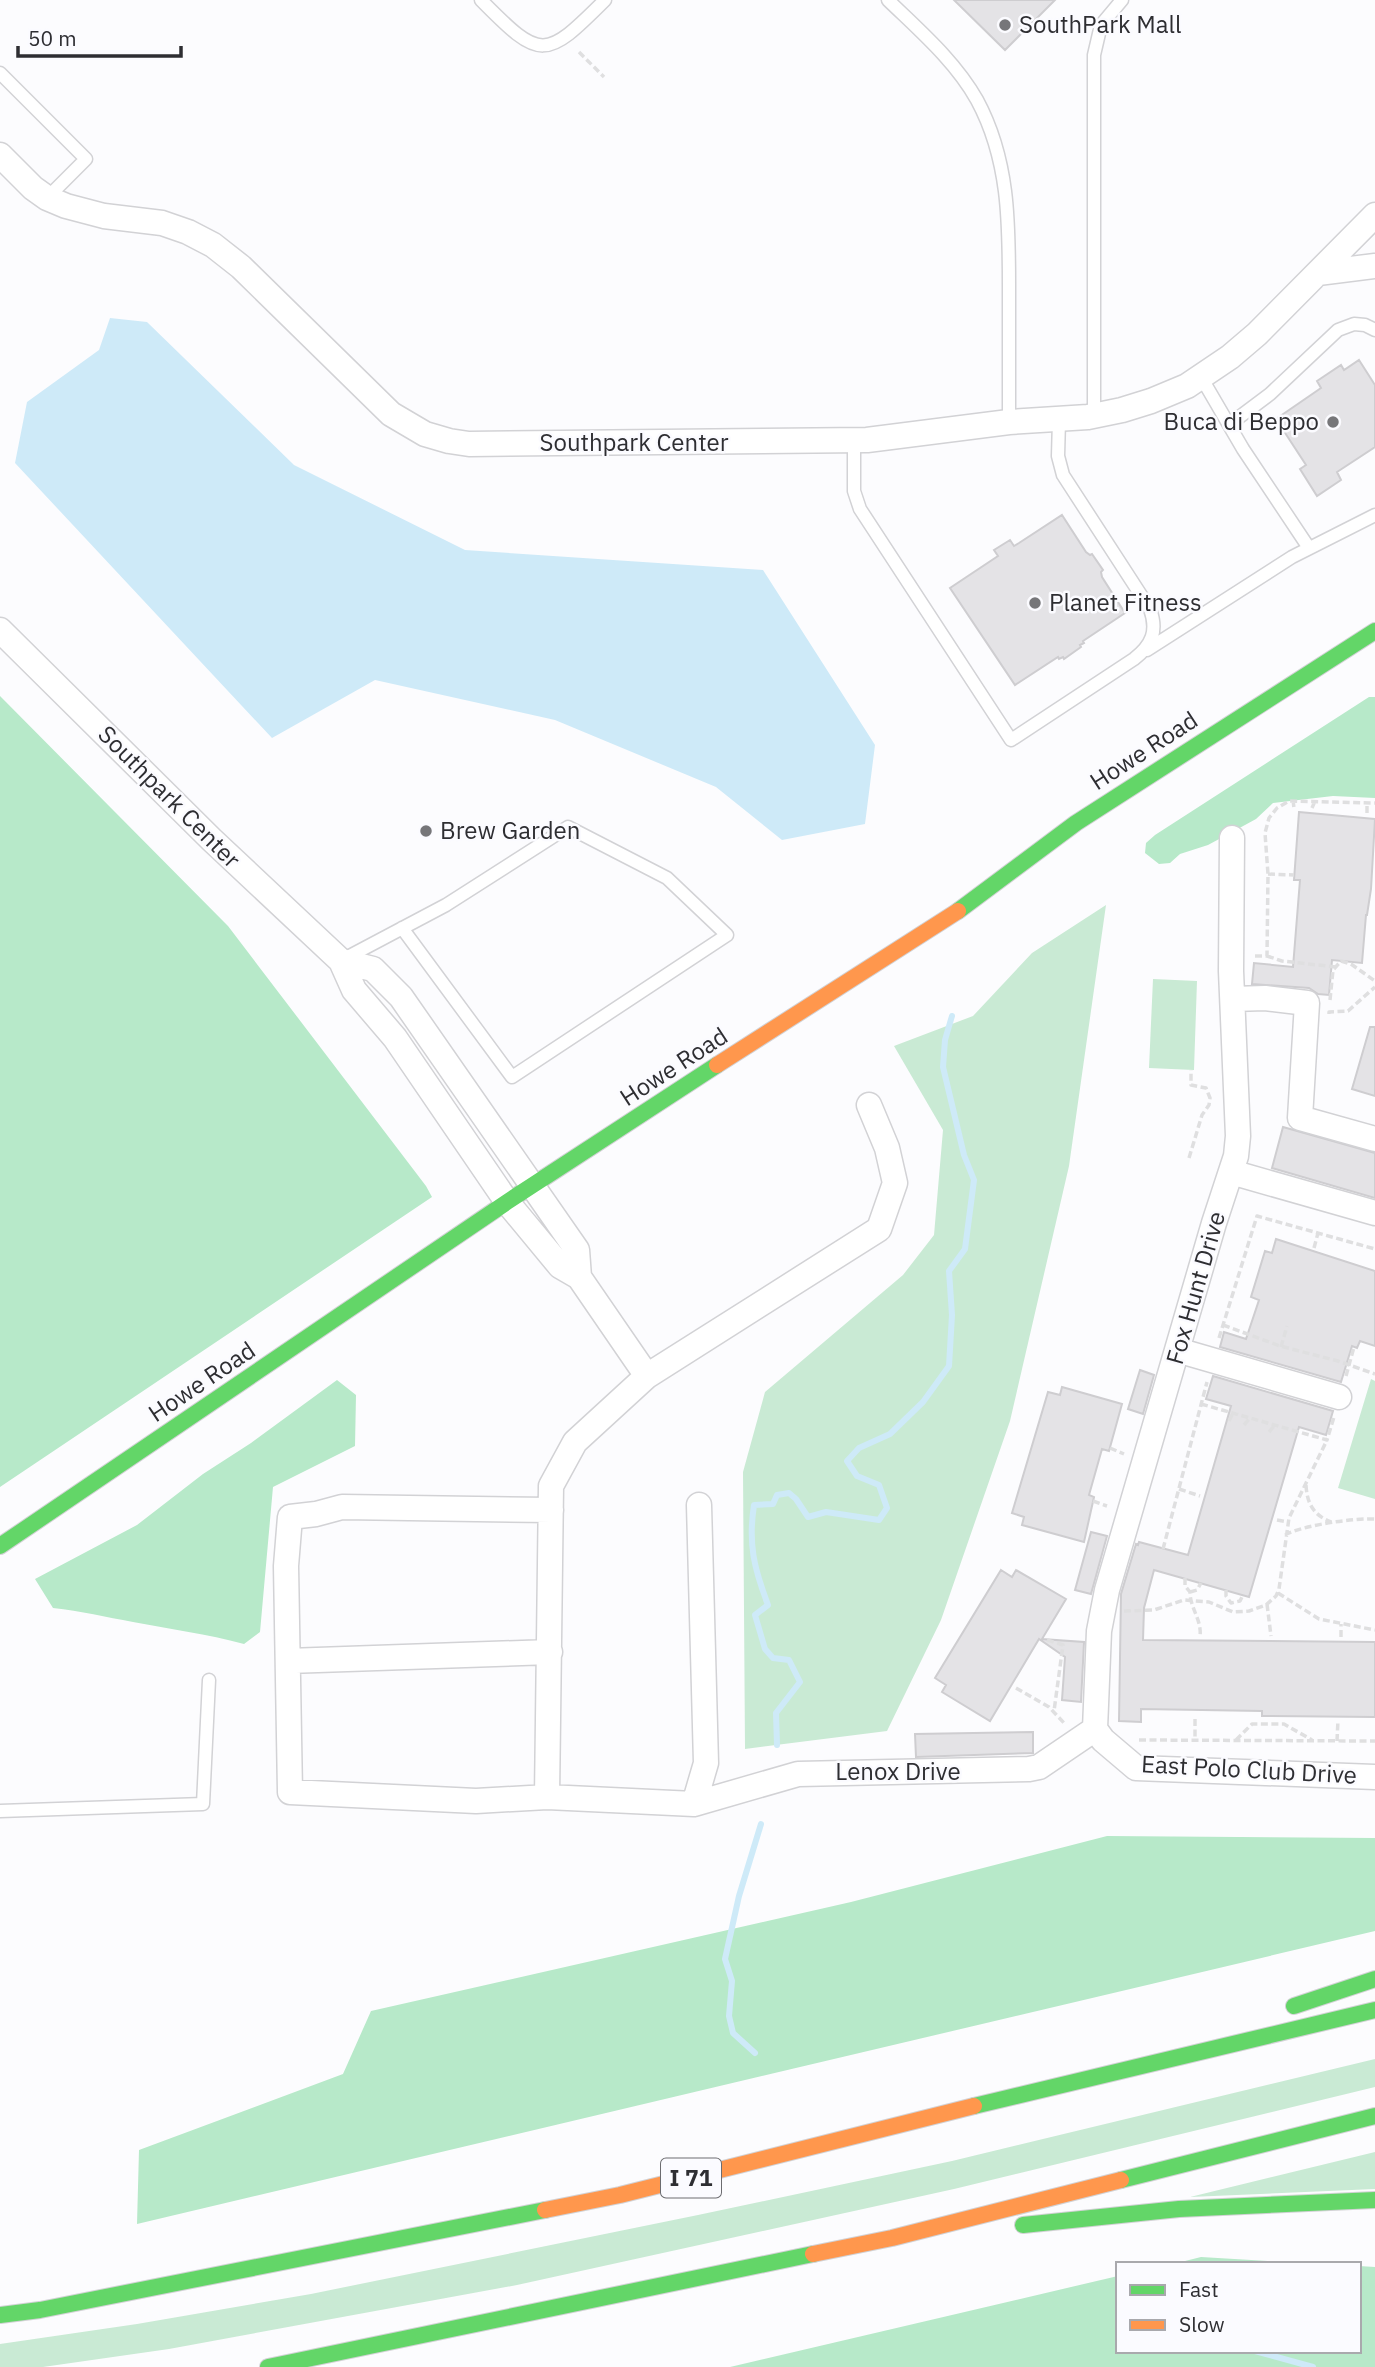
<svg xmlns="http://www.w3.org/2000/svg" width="1375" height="2367" font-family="'IBM Plex Sans',sans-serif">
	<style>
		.green { fill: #c9ead4 }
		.forest { fill: #b7e9c9 }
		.water { fill: #ceeaf8 }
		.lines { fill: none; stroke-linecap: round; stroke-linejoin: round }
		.stream { stroke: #ceeaf8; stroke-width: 6 }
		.building { fill: #e4e3e6; stroke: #cecdd0; stroke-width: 2 }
		.lane-casing { stroke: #d2d2d5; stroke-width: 15 }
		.street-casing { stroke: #d2d2d5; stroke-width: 27 }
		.fast-casing { stroke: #d2d2d5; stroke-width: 18 }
		.slow-casing { stroke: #d2d2d5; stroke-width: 18 }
		.path { stroke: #dfdfe0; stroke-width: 3.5; stroke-dasharray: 7 3.5; stroke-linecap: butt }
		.lane { stroke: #fff; stroke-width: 12 }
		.street { stroke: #fff; stroke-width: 24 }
		.fast { stroke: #63d668; stroke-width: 16 }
		.slow { stroke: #ff974d; stroke-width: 16 }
		.poi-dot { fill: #767679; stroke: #fbfbff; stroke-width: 2.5 }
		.labels { text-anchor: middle; stroke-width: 5; stroke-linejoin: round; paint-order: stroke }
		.shield { fill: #fbfbff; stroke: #6c6c70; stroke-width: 2 }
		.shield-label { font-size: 23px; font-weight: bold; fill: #2e2e32 }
		.poi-label { font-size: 24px; fill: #2e2e32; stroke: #fbfbff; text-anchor: start }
		.street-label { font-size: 24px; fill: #2e2e32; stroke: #fbfbff }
	</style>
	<rect width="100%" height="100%" fill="#fcfcfe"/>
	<!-- green -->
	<path class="green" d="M1106,905L1069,1166L1010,1421L941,1620L887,1731L745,1749L743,1472L765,1392L903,1275L934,1235L943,1130L894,1046L973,1016L1032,953Z
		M1153,979L1197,981L1194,1070L1149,1068Z
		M1371,1379L1375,1381V1499L1338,1488Z
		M1375,2059V2087L954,2189L517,2285L169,2349L43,2367H0V2344L137,2324L311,2294L698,2215L952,2161Z
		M1375,2152V2189L1190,2197Z"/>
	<!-- forest -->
	<path class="forest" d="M0,696L228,926L426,1186L432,1197L0,1487Z
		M1369,697H1375V798L1333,796L1273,803L1256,819L1234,831L1208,845L1180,854L1170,863L1159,864L1145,853L1146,843L1155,835Z
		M337,1380L356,1395L355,1446L273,1487L260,1632L244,1644C207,1634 170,1629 133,1622C106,1617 81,1611 53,1608L35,1579L137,1525L203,1474L251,1443Z
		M1107,1836L1375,1838V1931L137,2224L139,2150L343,2074L371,2011L851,1902Z
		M1201,2257L1315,2264H1173Z
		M1359,2266L1375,2267V2367H730L1118,2276V2351H1359Z"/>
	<!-- water -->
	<path class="water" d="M110,318L147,322L294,465L465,550L763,570L875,745L865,824L782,840L716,787L555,720L375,680L272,738L15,463L27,402L99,350Z"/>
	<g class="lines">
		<!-- stream -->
		<path class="stream" d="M777,1745L776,1713L800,1682L789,1660L773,1658L765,1649L755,1615L768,1605C754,1568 748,1544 754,1505L773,1504L777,1495L789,1493L796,1499L808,1517L826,1512L879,1520L887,1508L879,1485L857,1476L847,1461L859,1448L890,1434L923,1402L949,1366L952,1315L949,1271L965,1249L974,1180L964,1155L943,1067L945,1040L952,1016
			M755,2053L733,2033L729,2016L732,1981L725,1959L739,1896L761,1824
			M1255,2351L1313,2367"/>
	</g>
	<!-- building -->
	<path class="building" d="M954,0H1055L1005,50Z
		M1359,360L1375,385V447L1337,472L1341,480L1317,496L1300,469L1306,465L1276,419L1321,388L1317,381L1341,365L1344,370Z
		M1062,515L1086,552L1090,555L1092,554L1103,570L1101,572L1102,577L1125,613L1083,641L1084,643L1080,645L1081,647L1064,659L1063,657L1059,659L1058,657L1015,685L950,588L998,556L994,550L1010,540L1014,546L1019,543Z
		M1299,812L1375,819L1371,889L1367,915H1366L1362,963L1332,960L1329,995L1318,994L1309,988L1252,984L1254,963L1293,967L1300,880H1294Z
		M1370,1027H1375V1096L1352,1089Z
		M1283,1127L1375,1153V1198L1272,1168Z
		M1276,1239L1375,1271V1346L1360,1341L1357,1348L1352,1346L1341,1382L1220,1347L1224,1332L1246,1339L1259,1300L1251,1297L1265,1251L1272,1253Z
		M1140,1370L1154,1375L1143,1414L1128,1409Z
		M1213,1376L1333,1411L1326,1435L1299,1427L1249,1597L1154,1570L1144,1608L1143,1640L1375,1642V1717L1262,1716V1711L1141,1709V1722L1119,1721L1121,1594L1136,1544L1138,1545L1139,1542L1188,1555L1231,1406L1206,1399Z
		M1062,1387L1122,1404L1109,1451L1102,1449L1089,1495L1094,1497L1084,1542L1022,1525L1024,1517L1012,1513L1048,1392L1060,1395Z
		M1091,1532L1107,1536L1091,1594L1075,1590Z
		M1001,1570L1012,1577L1016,1570L1066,1599L1042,1639L1084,1642L1081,1702L1062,1700L1065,1657L1039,1639L990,1721L942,1692L946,1685L935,1678Z
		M1033,1732V1753L916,1757L915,1734Z"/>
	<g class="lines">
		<defs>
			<path id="lane" d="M481,0C541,61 545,60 605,0
				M888,0C920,31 955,61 977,100C1010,161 1009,226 1009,293C1009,336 1009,379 1009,422
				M0,73L86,159L47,198
				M1201,377L1243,449L1309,548
				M1094,416V55L1101,25L1122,0
				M1230,424L1270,394L1338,330L1354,324L1365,325L1375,330
				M854,440V491L860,509L1011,740L1134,659C1152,645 1158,631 1150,609L1063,475L1058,456L1059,420
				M1147,650L1292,557L1375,515
				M344,959L446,905L568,827L667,878L727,935L512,1077L402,928
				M0,1811L203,1804L209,1680"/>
			<path id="street" d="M0,155L33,188L47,198L66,206L104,216L162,223L188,232L213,245L241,267L391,414L425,434L449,441L469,444L867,440L1009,422L1088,417L1122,410L1151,401L1187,386L1230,357L1257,334L1375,215
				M1318,273L1375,266
				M0,630L212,840L341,961L354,990L395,1038L507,1202L560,1266L579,1277L647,1376L879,1229L895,1183L887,1148L869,1105
				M341,961L373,969L401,997L577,1250L579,1277
				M1233,999L1265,998L1307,1003L1300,1118L1375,1139
				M1231,1172L1375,1213
				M1177,1350L1339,1397
				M551,1510L342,1507L316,1514L290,1517L286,1566L290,1792L476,1801L547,1797L551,1486L575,1442L647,1376
				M288,1661L550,1652
				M1095,1729L1099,1631L1107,1590L1214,1223L1236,1156L1238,1136L1231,971L1232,838
				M1095,1729L1103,1740L1136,1768L1375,1777
				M547,1797L694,1804L706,1763L699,1505
				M694,1804L798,1774L1029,1769L1039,1767L1095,1729"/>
			<path id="fast" d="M958,911L1076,823L1375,631
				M0,1546L507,1202L717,1065
				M1294,2006L1375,1979
				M974,2106L1375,2010
				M1121,2180L1375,2116
				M1023,2225L1179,2209L1375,2200
				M0,2315L40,2310L545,2210
				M268,2367L813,2254"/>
			<path id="slow" d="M717,1065L958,911
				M545,2210L620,2195L974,2106
				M813,2254L892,2238L1121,2180"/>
		</defs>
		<!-- lane casing -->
		<use href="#lane" class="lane-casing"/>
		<!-- street casing -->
		<use href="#street" class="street-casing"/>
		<!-- fast casing -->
		<use href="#fast" class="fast-casing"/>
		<!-- slow casing -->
		<use href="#slow" class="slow-casing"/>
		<!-- path -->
		<path class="path" d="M579,52L604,77
			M1293,800L1294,808
			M1312,808L1315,801
			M1367,813V802
			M1268,874L1294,875
			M1255,956H1267L1268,874L1265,833L1269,818L1277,808L1289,801L1375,803
			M1267,956L1282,961L1336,967
			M1330,1000L1333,970L1341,961L1351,964L1375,981
			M1329,1014V1012L1348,1011L1375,987
			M1189,1158L1202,1115L1209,1105L1210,1098L1206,1088L1191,1085V1070
			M1314,1248L1318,1233
			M1223,1325L1280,1346L1338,1361L1375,1374
			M1219,1338L1257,1216L1375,1249
			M1281,1347L1287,1326
			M1346,1376L1354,1347
			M1201,1404L1327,1440L1334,1417
			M1229,1421L1233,1413
			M1244,1425L1250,1418
			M1269,1432L1275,1425
			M1110,1448L1124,1454
			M1306,1485C1307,1503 1313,1515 1331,1522
			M1179,1489L1200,1496
			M1093,1501L1107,1506
			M1277,1520L1288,1522
			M1285,1535C1303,1525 1354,1518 1375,1519
			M1163,1549L1207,1382
			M1185,1578V1586L1190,1592C1190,1608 1202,1620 1200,1636
			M1226,1590V1596L1231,1603L1240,1601L1243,1595
			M1190,1592L1197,1590L1201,1583
			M1278,1593L1319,1619L1375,1630
			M1267,1604L1271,1636
			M1124,1611L1154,1610L1184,1600L1209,1602L1233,1612L1249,1611L1266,1605L1276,1596L1279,1589L1289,1518L1327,1440
			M1341,1637V1624
			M1047,1640L1063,1645L1054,1711
			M1016,1688L1049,1707L1065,1724
			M1195,1719V1740
			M1139,1740L1375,1741
			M1236,1740L1252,1724H1284L1312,1740
			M1337,1741L1338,1720"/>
		<!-- lane -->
		<use href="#lane" class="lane"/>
		<!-- street -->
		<use href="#street" class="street"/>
		<!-- fast -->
		<use href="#fast" class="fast"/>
		<!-- slow -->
		<use href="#slow" class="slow"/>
	</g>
	<!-- markers -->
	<g class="poi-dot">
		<circle cx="1005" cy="25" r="7"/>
		<circle cx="1333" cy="422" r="7"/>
		<circle cx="1035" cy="603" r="7"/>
		<circle cx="426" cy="831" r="7"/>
	</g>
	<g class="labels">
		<!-- shield labels -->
		<rect class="shield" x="661" y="2158.5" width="60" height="39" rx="5"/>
		<g class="shield-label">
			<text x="691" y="2186">I 71</text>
		</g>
		<!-- poi labels -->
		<g class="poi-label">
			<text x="1019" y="33">SouthPark Mall</text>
			<text x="1319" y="430" text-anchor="end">Buca di Beppo</text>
			<text x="1049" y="611">Planet Fitness</text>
			<text x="440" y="839">Brew Garden</text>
		</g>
		<!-- street labels -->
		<g class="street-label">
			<text x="634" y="451">Southpark Center</text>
			<text transform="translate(1144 751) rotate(-33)" y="8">Howe Road</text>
			<text transform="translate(169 797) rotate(45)" y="8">Southpark Center</text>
			<text transform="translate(674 1067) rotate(-33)" y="8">Howe Road</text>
			<text transform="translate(1196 1288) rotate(-74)" y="8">Fox Hunt Drive</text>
			<text transform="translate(202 1382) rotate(-34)" y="8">Howe Road</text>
			<text transform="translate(1249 1770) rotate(3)" y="8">East Polo Club Drive</text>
			<text x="898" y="1780">Lenox Drive</text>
		</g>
	</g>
	<!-- legend -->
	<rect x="1116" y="2262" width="245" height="91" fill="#fbfbff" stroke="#a9a9ad" stroke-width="2"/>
	<rect x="1130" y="2285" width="35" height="10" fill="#63d668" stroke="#a9a9ad" stroke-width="2"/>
	<text x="1179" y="2297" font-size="21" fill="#2e2e32">Fast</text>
	<rect x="1130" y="2320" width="35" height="10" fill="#ff974d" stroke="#a9a9ad" stroke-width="2"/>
	<text x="1179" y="2332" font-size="21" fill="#2e2e32">Slow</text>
	<!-- scale -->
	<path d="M18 46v10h163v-10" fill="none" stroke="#2e2e32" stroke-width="3.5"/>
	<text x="28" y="46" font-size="21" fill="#2e2e32" stroke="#fbfbff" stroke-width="5" paint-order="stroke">50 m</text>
</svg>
